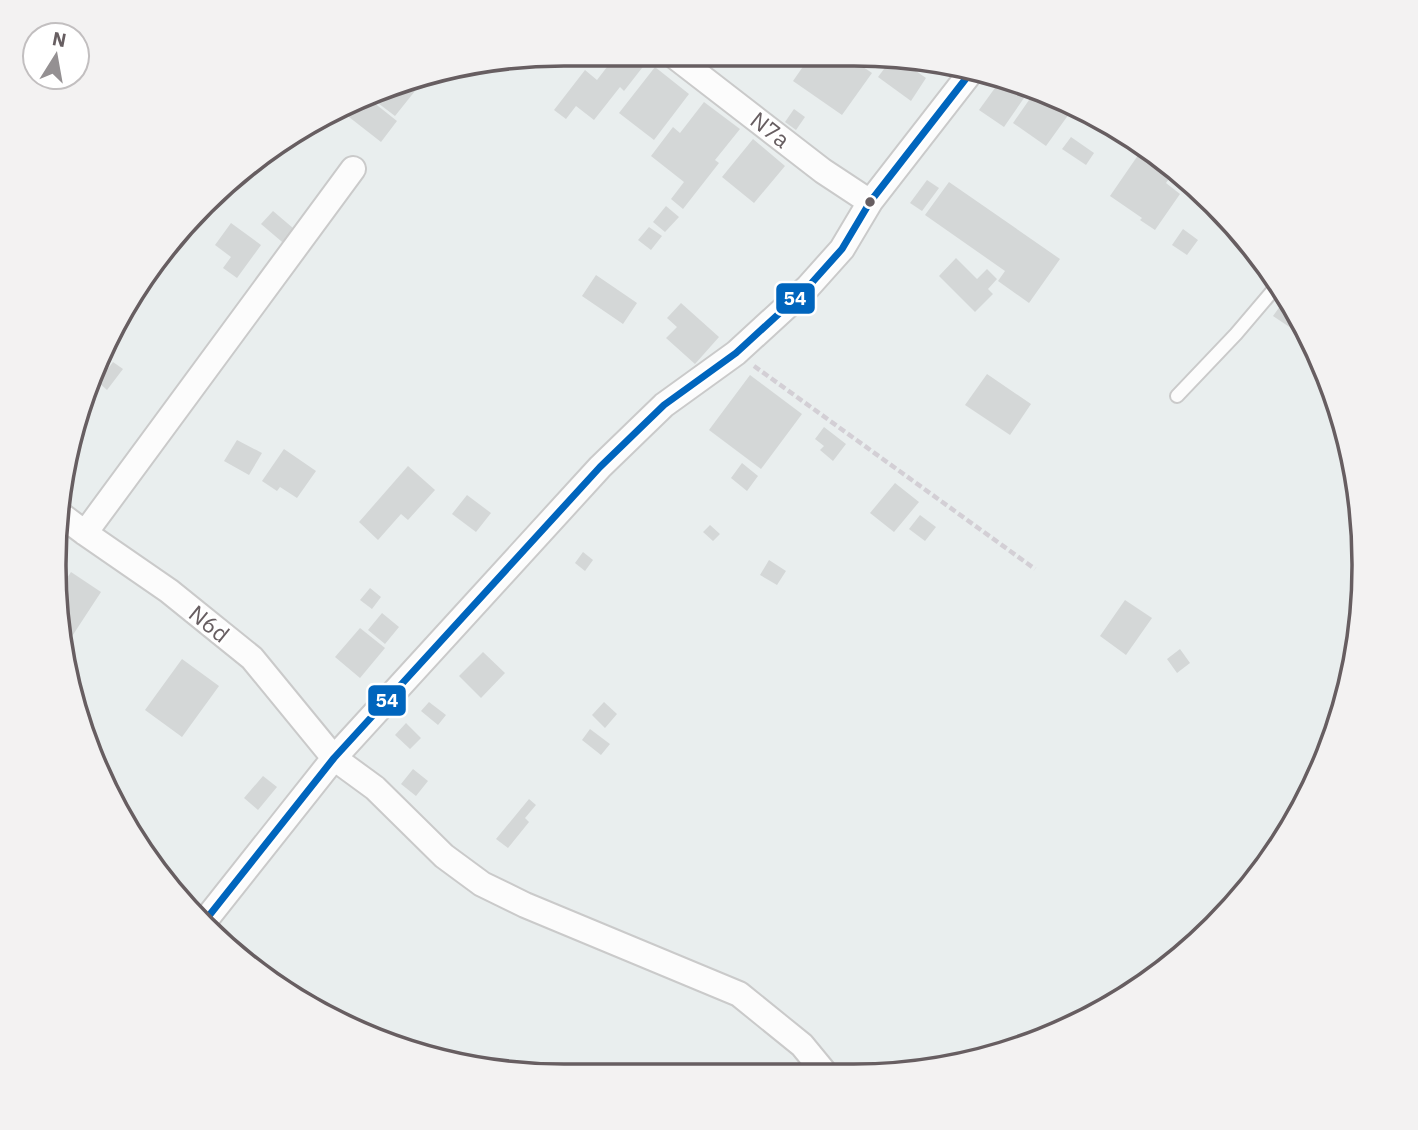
<svg xmlns="http://www.w3.org/2000/svg" width="1418" height="1130" font-family="'IBM Plex Sans',sans-serif">
	<style>
		.building { fill: #d4d7d7 }
		.lines { fill: none; stroke-linecap: round; stroke-linejoin: round }
		.lane-casing { stroke: #cacaca; stroke-width: 16 }
		.street-casing { stroke: #cacaca; stroke-width: 28 }
		.path { stroke: #d3cfd5; stroke-width: 4.5; stroke-dasharray: 7 3.5; stroke-linecap: butt }
		.lane { stroke: #fcfcfc; stroke-width: 12 }
		.street { stroke: #fcfcfc; stroke-width: 24 }
		.bus-1-casing { stroke: #fff; stroke-width: 12 }
		.bus-1 { stroke: #0065bd; stroke-width: 7 }
		.bus-dot { fill: #675e61; stroke: #fff; stroke-width: 2.5 }
		.labels { text-anchor: middle; stroke-width: 6; stroke-linejoin: round; paint-order: stroke }
		.street-label { font-size: 23px; fill: #675e61; stroke: #fff }
		.rim { fill: none; stroke: #675e61; stroke-width: 3.5 }
		.line-badge { stroke: #fff; stroke-width: 2.5 }
		.badge-label { font-size: 19px; text-anchor: middle; font-weight: bold; fill: #fff }
	</style>
	<rect width="100%" height="100%" fill="#e9eeee"/>
	<!-- building -->
	<path class="building" d="M617,54L643,55L649,59L624,91L620,87L594,120L576,106L566,119L554,110L585,70L597,80Z
		M811,55H846L872,73L842,115L793,81Z
		M893,57H896L926,78L911,101L878,77Z
		M655,67L689,94L654,140L619,113Z
		M412,80L419,86L395,116L370,97Z
		M1000,81L1024,98L1004,127L979,110Z
		M1036,90L1074,107L1046,146L1013,123Z
		M368,98L397,121L381,142L340,110Z
		M704,102L740,129L715,160L719,163L683,209L671,199L684,182L651,156L673,127L680,133Z
		M794,109L805,117L796,130L785,122Z
		M1071,137L1094,153L1086,165L1062,149Z
		M753,139L785,166L754,203L722,177Z
		M1143,148L1158,158L1154,164L1171,176L1166,183L1180,194L1155,230L1140,220L1142,218L1110,196Z
		M927,180L939,188L922,211L910,203Z
		M949,182L1060,259L1029,303L998,281L1005,271L925,215Z
		M666,206L679,217L665,232L653,222Z
		M273,211L300,234L288,247L261,224Z
		M231,223L261,245L237,278L223,268L231,257L215,245Z
		M649,227L662,236L651,250L638,240Z
		M1183,229L1198,240L1187,255L1172,245Z
		M956,258L977,279L987,269L997,279L988,289L993,294L975,312L939,276Z
		M596,275L637,303L623,324L582,296Z
		M1286,298L1296,310L1299,317L1291,328L1273,316Z
		M681,303L719,337L695,364L666,338L677,327L667,318Z
		M113,362L123,369L107,390L98,382Z
		M987,374L1031,404L1010,435L965,405Z
		M750,375L802,414L761,469L709,430Z
		M824,427L846,444L833,461L820,450L824,446L815,439Z
		M237,440L262,453L249,475L224,461Z
		M284,449L316,471L297,498L280,487L277,491L262,481Z
		M742,463L758,476L747,491L731,478Z
		M408,466L435,490L408,520L401,514L378,540L359,522Z
		M895,483L919,502L894,532L870,513Z
		M467,495L491,513L476,532L452,514Z
		M920,515L936,527L925,541L909,529Z
		M710,525L720,534L713,541L703,532Z
		M583,552L593,560L585,571L575,563Z
		M769,560L786,571L777,585L760,575Z
		M71,572L101,592L65,647L58,592Z
		M370,588L381,597L372,609L360,600Z
		M1125,600L1152,618L1126,655L1100,636Z
		M382,613L399,627L385,644L368,630Z
		M360,628L385,648L360,678L335,657Z
		M1180,649L1190,663L1177,673L1167,659Z
		M483,652L505,673L481,698L459,676Z
		M182,659L219,686L182,737L145,710Z
		M429,702L446,715L438,725L421,711Z
		M604,702L617,714L605,728L592,715Z
		M406,723L421,738L410,749L395,735Z
		M590,729L610,744L601,755L582,740Z
		M413,769L428,781L416,796L401,784Z
		M263,776L277,787L258,810L244,798Z
		M529,799L536,805L525,818L529,822L508,848L496,839Z"/>
	<g class="lines">
		<defs>
			<path id="lane" d="M1177,396L1236,334L1276,287"/>
			<path id="street" d="M673,55L823,171L870,202
				M61,515L85,533L169,591L252,658L334,758L375,788L444,856L482,884L525,905L739,994L802,1045L825,1073
				M85,533L353,169
				M204,922L334,758L600,467L664,405L736,353L808,287L842,249L870,202L971,72"/>
		</defs>
		<!-- lane casing -->
		<use href="#lane" class="lane-casing"/>
		<!-- street casing -->
		<use href="#street" class="street-casing"/>
		<!-- path -->
		<path class="path" d="M754,366L1035,569"/>
		<!-- lane -->
		<use href="#lane" class="lane"/>
		<!-- street -->
		<use href="#street" class="street"/>
		<defs>
			<path id="bus-1" d="M204,922L334,758L600,467L664,405L736,353L808,287L842,249L870,202L971,72"/>
		</defs>
		<!-- bus-1 casing -->
		<use href="#bus-1" class="bus-1-casing"/>
		<!-- bus-1 -->
		<use href="#bus-1" class="bus-1"/>
	</g>
	<!-- markers -->
	<circle class="bus-dot" cx="870" cy="202" r="6"/>
	<g class="labels">
		<!-- street labels -->
		<g class="street-label">
			<text transform="translate(770 130) rotate(38)" y="8">N7a</text>
			<text transform="translate(209 624) rotate(39)" y="8">N6d</text>
		</g>
	</g>
	<!-- crop -->
	<path d="M0 0H1418V1130H0ZM564 66H854A498 498 0 0 1 1352 564V566A498 498 0 0 1 854 1064H564A498 498 0 0 1 66 566V564A498 498 0 0 1 564 66Z" fill="#f3f2f2" fill-rule="evenodd"/>
	<path class="rim" d="M564 66H854A498 498 0 0 1 1352 564V566A498 498 0 0 1 854 1064H564A498 498 0 0 1 66 566V564A498 498 0 0 1 564 66Z"/>
	<g class="line-badge">
		<rect x="775" y="282" width="41" height="33" rx="7" fill="#0065bd"/>
		<rect x="367" y="684" width="40" height="33" rx="7" fill="#0065bd"/>
	</g>
	<g class="badge-label">
		<text x="795" y="305">54</text>
		<text x="387" y="707">54</text>
	</g>
	<!-- north arrow -->
	<g transform="translate(56 56) rotate(11)"><circle r="33" fill="#ffffff" stroke="#c2bfc0" stroke-width="2"/>
	<path d="M0-5L12 26L0 18L-12 26Z" fill="#949092"/>
	<text y="-10" font-size="19" font-weight="bold" text-anchor="middle" fill="#675e61">N</text>
	</g>
</svg>
